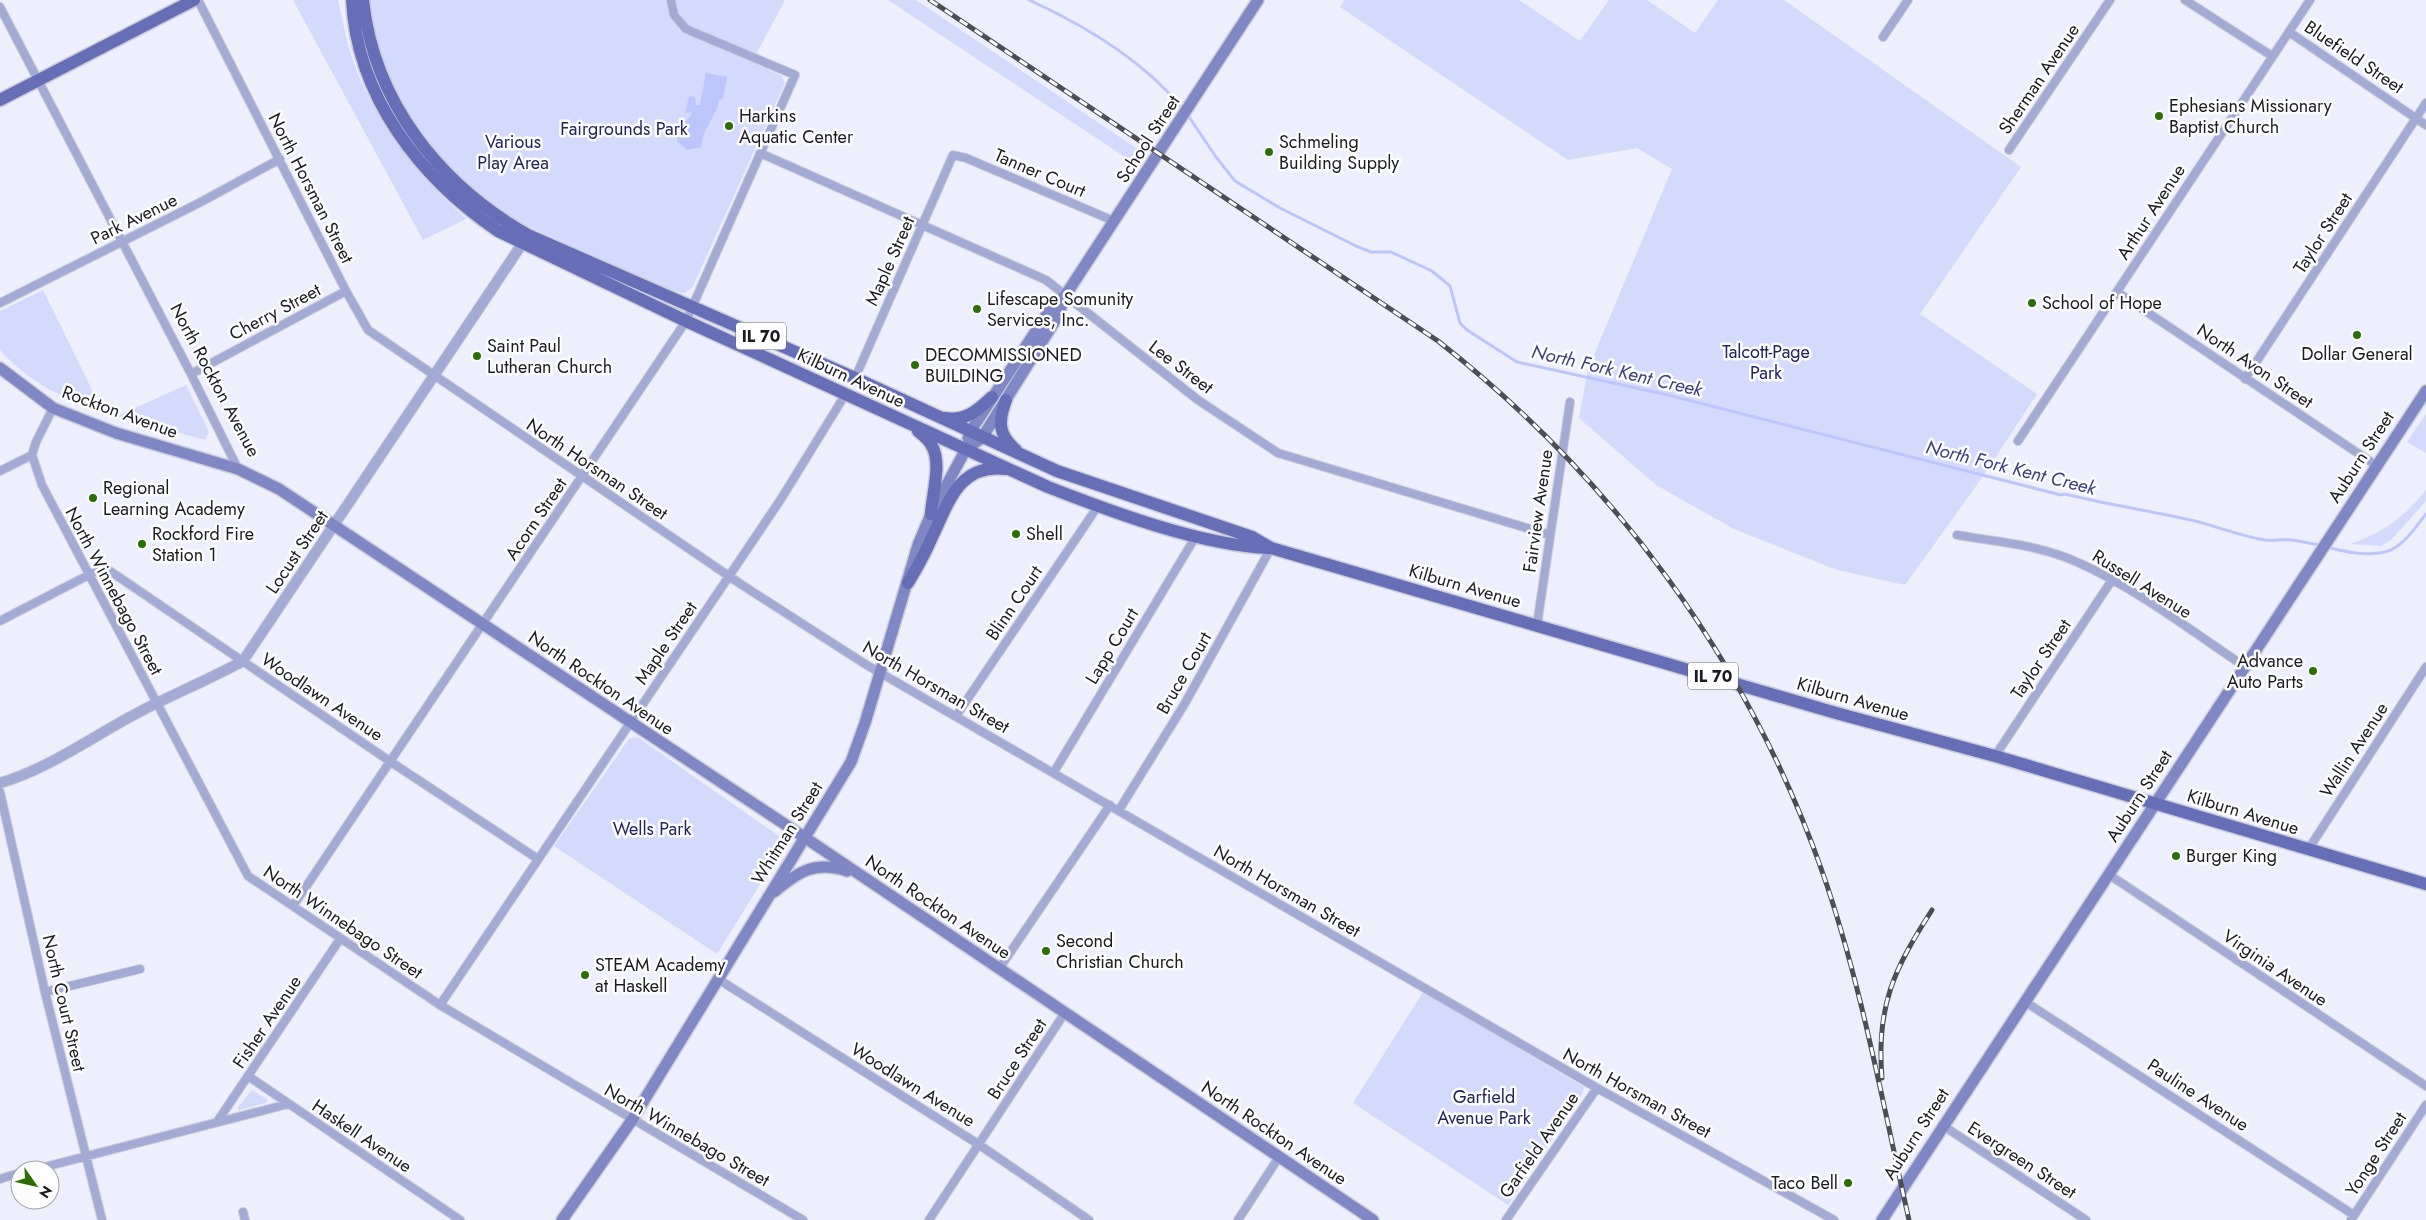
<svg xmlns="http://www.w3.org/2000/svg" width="2426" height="1220" font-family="Jost,sans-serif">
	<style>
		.green { fill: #d4dafb }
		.water { fill: #bdc6fa }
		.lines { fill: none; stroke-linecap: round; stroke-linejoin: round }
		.stream { stroke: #bdc6fa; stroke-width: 3 }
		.minor-casing { stroke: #cbcdda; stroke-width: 10 }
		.tertiary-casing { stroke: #cbcdda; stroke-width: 12 }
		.secondary-casing { stroke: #cbcdda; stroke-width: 14 }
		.primary-casing { stroke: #cbcdda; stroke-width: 15 }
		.minor { stroke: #a3aad4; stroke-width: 8 }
		.tertiary { stroke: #a3aad4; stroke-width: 10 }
		.secondary { stroke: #7f88c4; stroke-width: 11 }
		.primary { stroke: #666eb8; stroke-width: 12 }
		.rail-casing { stroke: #4c4e55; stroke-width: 5 }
		.rail { stroke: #fdfdfd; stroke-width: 3; stroke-dasharray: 9; stroke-linecap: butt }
		.poi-dot { fill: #2c6e06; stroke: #fdfdfd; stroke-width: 2 }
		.labels { text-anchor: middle; stroke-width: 5; stroke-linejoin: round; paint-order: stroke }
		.shield { fill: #fdfdfd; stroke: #5f6064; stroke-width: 1 }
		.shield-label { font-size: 16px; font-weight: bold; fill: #1b1c22 }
		.street-label { font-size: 18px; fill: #1b1c22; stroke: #fdfdfd }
		.poi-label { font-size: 18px; fill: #1b1c22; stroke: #fdfdfd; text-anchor: start }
		.park-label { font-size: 18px; fill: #22235f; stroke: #fdfdfd }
		.water-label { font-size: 19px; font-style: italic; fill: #3c417f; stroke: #fdfdfd }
	</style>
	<rect width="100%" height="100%" fill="#edeffd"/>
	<!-- green -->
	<path class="green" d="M293,0H338C341,14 344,27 347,41C366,112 413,171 466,219L423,240Z
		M368,0H785L752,62L782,76L785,83L692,288L684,293L672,291L516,221C434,168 385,97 368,0Z
		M888,0H916L1142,152L1134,163Z
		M1344,0H1519L1580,41L1609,0H1647L1695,33L1718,0H1784L2021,167L1920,314L2037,394L1986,472L1905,585L1837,570L1734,529L1656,485L1579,418L1588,369L1672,169L1637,148L1568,160L1340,7Z
		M43,290L104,414C65,399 28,382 0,350V311Z
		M186,385L209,432L205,440L117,416Z
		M2426,414V453L2407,442Z
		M2426,490V501L2391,540L2381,546L2350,544C2381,534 2406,516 2426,490Z
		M634,737L639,738L780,837L782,849L717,954L554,846L629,739Z
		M1423,992L1584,1087L1582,1094L1508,1205L1353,1103Z
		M252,1090L268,1100L266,1103L239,1110L238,1107Z"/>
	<!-- water -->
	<path class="water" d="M706,73L727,77L723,99L719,100C716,119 700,131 702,147L687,150L677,141L676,126L686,121L692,114L691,112L685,113L689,96L695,97L696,105H700Z"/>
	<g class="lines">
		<!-- stream -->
		<path class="stream" d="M1029,0C1086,26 1143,60 1183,109
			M1187,114L1216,157L1235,181L1280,208L1356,246L1371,252H1391L1432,271L1450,286L1460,323L1467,330L1517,362L1668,395L2061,495L2065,494C2109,505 2152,511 2195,521C2219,527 2240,536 2265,540C2273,541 2282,539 2291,540C2322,543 2352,559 2385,552C2402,548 2416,527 2426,514"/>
		<defs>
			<path id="minor" d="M198,0L346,291L368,330L742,585L865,664L1597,1088L1834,1220
				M2185,0L2272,56
				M0,7L191,374L238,469
				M2289,32L2426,125
				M1883,37L1908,0
				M2009,150L2110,0
				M760,153L1046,280L1198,400L1278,453L1550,535
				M2117,292L2377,466
				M0,303L199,203L280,159
				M191,374L346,291
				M855,378L953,155L966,158L1114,221
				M2245,379L2426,103
				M2018,441L2310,0
				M32,455L42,485L248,876L440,1005L803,1220
				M0,471L32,455L36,442L53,408
				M1957,535C1998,542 2041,545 2079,563C2134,587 2193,632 2244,666
				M0,621L104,567L391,762L538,859
				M1537,625L1570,402
				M956,716L1098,506
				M1995,756L2112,580
				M1054,772L1196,536
				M0,792L45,992L102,1220
				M1119,810L1184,705L1271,548
				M2308,850L2426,667
				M2108,874L2426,1086
				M293,906L686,321L795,75L686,29L674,15L671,0
				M999,969L1110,805
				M718,979L978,1144L1089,1220
				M45,992L140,969
				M2024,1001L2354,1215
				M440,1005L781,499L845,395
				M248,1076L460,1220
				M217,1122L340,939
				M1942,1125L2086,1220
				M33,1170L288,1104
				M0,1179L20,1173
				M243,1212L245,1220
				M929,1220L1064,1014
				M1238,1220L1279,1157
				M1506,1220L1597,1088
				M2351,1220L2426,1105"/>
			<path id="tertiary" d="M0,783C51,768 96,734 143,710C176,693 210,679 243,661L526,238"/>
			<path id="secondary" d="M0,368L53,408L116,433L238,469L279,489L804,837L1373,1220
				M968,438L970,432L1051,308L1065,296
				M774,892C798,872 815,860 847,871
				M562,1220L632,1120L851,762L865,723L918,545L931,514L966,449L982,438L1058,316L1065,296L1258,0
				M1882,1220L2426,391"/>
			<path id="primary" d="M352,0C357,97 420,178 498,231L686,321L1048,487C1112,512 1200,545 1268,548
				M363,0C374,103 440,185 528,235L855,378L1057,471L1252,537L1271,548L1836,713L1995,756L2426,884
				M0,100L194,0
				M1006,400C998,421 998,435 1016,450
				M945,418C965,422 978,410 992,397
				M918,431C923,435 929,440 932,446C942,464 932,494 931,514
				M908,583C917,568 926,552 933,535C949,502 959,463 1006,469"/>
		</defs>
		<!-- minor casing -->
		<use href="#minor" class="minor-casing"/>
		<!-- tertiary casing -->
		<use href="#tertiary" class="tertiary-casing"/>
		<!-- secondary casing -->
		<use href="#secondary" class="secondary-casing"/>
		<!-- primary casing -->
		<use href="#primary" class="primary-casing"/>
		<!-- minor -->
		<use href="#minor" class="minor"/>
		<!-- tertiary -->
		<use href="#tertiary" class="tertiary"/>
		<!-- secondary -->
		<use href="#secondary" class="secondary"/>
		<!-- primary -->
		<use href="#primary" class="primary"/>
		<defs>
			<path id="rail" d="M930,0L1438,341C1613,478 1748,661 1822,871C1861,982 1883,1105 1909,1220
				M1882,1078C1876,1006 1894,969 1932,910"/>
		</defs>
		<!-- rail casing -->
		<use href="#rail" class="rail-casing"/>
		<!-- rail -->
		<use href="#rail" class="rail"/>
	</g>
	<!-- markers -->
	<g class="poi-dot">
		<circle cx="2159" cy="116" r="5"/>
		<circle cx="729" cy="126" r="5"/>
		<circle cx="1269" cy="152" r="5"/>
		<circle cx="2032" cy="303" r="5"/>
		<circle cx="977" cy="309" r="5"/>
		<circle cx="2357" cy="335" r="5"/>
		<circle cx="477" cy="356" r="5"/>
		<circle cx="915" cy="365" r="5"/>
		<circle cx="93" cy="498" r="5"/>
		<circle cx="1016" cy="534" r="5"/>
		<circle cx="142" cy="544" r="5"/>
		<circle cx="2313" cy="671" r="5"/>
		<circle cx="2176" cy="856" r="5"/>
		<circle cx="1046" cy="951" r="5"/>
		<circle cx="585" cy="975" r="5"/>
		<circle cx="1848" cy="1183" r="5"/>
	</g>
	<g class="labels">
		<!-- shield labels -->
		<g class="shield">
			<rect x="736" y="322.5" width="50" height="27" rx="4"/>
			<rect x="1688" y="662.5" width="50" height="27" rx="4"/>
		</g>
		<g class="shield-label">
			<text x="761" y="342">IL 70</text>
			<text x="1713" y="682">IL 70</text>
		</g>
		<!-- street labels -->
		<g class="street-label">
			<text transform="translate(2354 57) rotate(34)" y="6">Bluefield Street</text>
			<text transform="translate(2039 79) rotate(-56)" y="6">Sherman Avenue</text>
			<text transform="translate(1148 139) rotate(-57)" y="6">School Street</text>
			<text transform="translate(1040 173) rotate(23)" y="6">Tanner Court</text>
			<text transform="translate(311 188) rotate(63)" y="6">North Horsman Street</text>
			<text transform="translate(2151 212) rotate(-57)" y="6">Arthur Avenue</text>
			<text transform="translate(134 219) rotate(-26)" y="6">Park Avenue</text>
			<text transform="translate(2323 233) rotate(-57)" y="6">Taylor Street</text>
			<text transform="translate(890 261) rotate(-66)" y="6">Maple Street</text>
			<text transform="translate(275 312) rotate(-28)" y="6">Cherry Street</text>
			<text transform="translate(2255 366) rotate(34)" y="6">North Avon Street</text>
			<text transform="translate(1181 367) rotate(37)" y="6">Lee Street</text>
			<text transform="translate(851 378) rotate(25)" y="6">Kilburn Avenue</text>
			<text transform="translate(215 380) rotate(62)" y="6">North Rockton Avenue</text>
			<text transform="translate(120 412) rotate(20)" y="6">Rockton Avenue</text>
			<text transform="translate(2361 457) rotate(-57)" y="6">Auburn Street</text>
			<text transform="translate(597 469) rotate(34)" y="6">North Horsman Street</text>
			<text transform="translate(1538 511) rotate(-82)" y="6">Fairview Avenue</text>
			<text transform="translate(536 519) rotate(-56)" y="6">Acorn Street</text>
			<text transform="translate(297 552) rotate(-56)" y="6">Locust Street</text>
			<text transform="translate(2142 584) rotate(32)" y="6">Russell Avenue</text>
			<text transform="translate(1465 586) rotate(16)" y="6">Kilburn Avenue</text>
			<text transform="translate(114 591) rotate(62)" y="6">North Winnebago Street</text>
			<text transform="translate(1014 603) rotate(-56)" y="6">Blinn Court</text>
			<text transform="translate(666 643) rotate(-56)" y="6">Maple Street</text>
			<text transform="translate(1112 646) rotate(-59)" y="6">Lapp Court</text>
			<text transform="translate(2041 659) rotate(-56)" y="6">Taylor Street</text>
			<text transform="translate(1184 673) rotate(-60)" y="6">Bruce Court</text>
			<text transform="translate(601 683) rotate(34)" y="6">North Rockton Avenue</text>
			<text transform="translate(936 687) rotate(30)" y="6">North Horsman Street</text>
			<text transform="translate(322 697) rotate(34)" y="6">Woodlawn Avenue</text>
			<text transform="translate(1853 699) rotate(16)" y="6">Kilburn Avenue</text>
			<text transform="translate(2354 750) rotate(-57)" y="6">Wallin Avenue</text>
			<text transform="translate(2139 796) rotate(-57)" y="6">Auburn Street</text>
			<text transform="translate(2243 812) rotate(17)" y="6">Kilburn Avenue</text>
			<text transform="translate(787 833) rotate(-58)" y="6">Whitman Street</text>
			<text transform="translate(1287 891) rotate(30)" y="6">North Horsman Street</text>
			<text transform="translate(938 907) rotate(34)" y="6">North Rockton Avenue</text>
			<text transform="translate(343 922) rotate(34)" y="6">North Winnebago Street</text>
			<text transform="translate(2275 968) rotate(34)" y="6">Virginia Avenue</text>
			<text transform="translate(64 1003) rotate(77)" y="6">North Court Street</text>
			<text transform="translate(267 1022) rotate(-56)" y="6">Fisher Avenue</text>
			<text transform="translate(1017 1059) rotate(-57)" y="6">Bruce Street</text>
			<text transform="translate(913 1085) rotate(32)" y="6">Woodlawn Avenue</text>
			<text transform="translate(1637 1093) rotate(29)" y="6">North Horsman Street</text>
			<text transform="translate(2198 1095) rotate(33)" y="6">Pauline Avenue</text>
			<text transform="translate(1274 1133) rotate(34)" y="6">North Rockton Avenue</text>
			<text transform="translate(1916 1134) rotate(-57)" y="6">Auburn Street</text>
			<text transform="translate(687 1135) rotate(30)" y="6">North Winnebago Street</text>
			<text transform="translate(362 1136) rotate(34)" y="6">Haskell Avenue</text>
			<text transform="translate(1539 1145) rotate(-55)" y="6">Garfield Avenue</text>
			<text transform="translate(2376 1154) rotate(-57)" y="6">Yonge Street</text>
			<text transform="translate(2022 1160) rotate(33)" y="6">Evergreen Street</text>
		</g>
		<!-- poi labels -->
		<g class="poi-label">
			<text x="2169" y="112">Ephesians Missionary<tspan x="2169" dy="21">Baptist Church</tspan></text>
			<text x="739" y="122">Harkins<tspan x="739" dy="21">Aquatic Center</tspan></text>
			<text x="1279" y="148">Schmeling<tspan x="1279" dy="21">Building Supply</tspan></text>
			<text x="987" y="305">Lifescape Somunity<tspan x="987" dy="21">Services, Inc.</tspan></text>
			<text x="2042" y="309">School of Hope</text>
			<text x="487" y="352">Saint Paul<tspan x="487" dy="21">Lutheran Church</tspan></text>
			<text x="2357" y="360" text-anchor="middle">Dollar General</text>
			<text x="925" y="361">DECOMMISSIONED<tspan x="925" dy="21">BUILDING</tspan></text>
			<text x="103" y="494">Regional<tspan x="103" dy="21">Learning Academy</tspan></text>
			<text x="152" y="540">Rockford Fire<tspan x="152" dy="21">Station 1</tspan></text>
			<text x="1026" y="540">Shell</text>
			<text x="2303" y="667" text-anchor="end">Advance<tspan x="2303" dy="21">Auto Parts</tspan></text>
			<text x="2186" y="862">Burger King</text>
			<text x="1056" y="947">Second<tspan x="1056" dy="21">Christian Church</tspan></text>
			<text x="595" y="971">STEAM Academy<tspan x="595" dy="21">at Haskell</tspan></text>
			<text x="1838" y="1189" text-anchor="end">Taco Bell</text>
		</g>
		<!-- park labels -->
		<g class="park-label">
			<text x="624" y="135">Fairgrounds Park</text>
			<text x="513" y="148">Various<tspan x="513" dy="21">Play Area</tspan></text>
			<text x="1766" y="358">Talcott-Page<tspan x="1766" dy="21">Park</tspan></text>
			<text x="652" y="835">Wells Park</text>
			<text x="1484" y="1103">Garfield<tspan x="1484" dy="21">Avenue Park</tspan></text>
		</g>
		<!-- water labels -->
		<g class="water-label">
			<text transform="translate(1617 370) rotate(13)" y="7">North Fork Kent Creek</text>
			<text transform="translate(2011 467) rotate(14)" y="7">North Fork Kent Creek</text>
		</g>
	</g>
	<!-- north arrow -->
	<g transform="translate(35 1185) rotate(124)"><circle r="24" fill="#fdfdfd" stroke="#a3a3a5"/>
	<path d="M0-4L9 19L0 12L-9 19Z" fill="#2c6e06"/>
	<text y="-8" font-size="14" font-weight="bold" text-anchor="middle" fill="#1b1c22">N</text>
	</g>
</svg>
